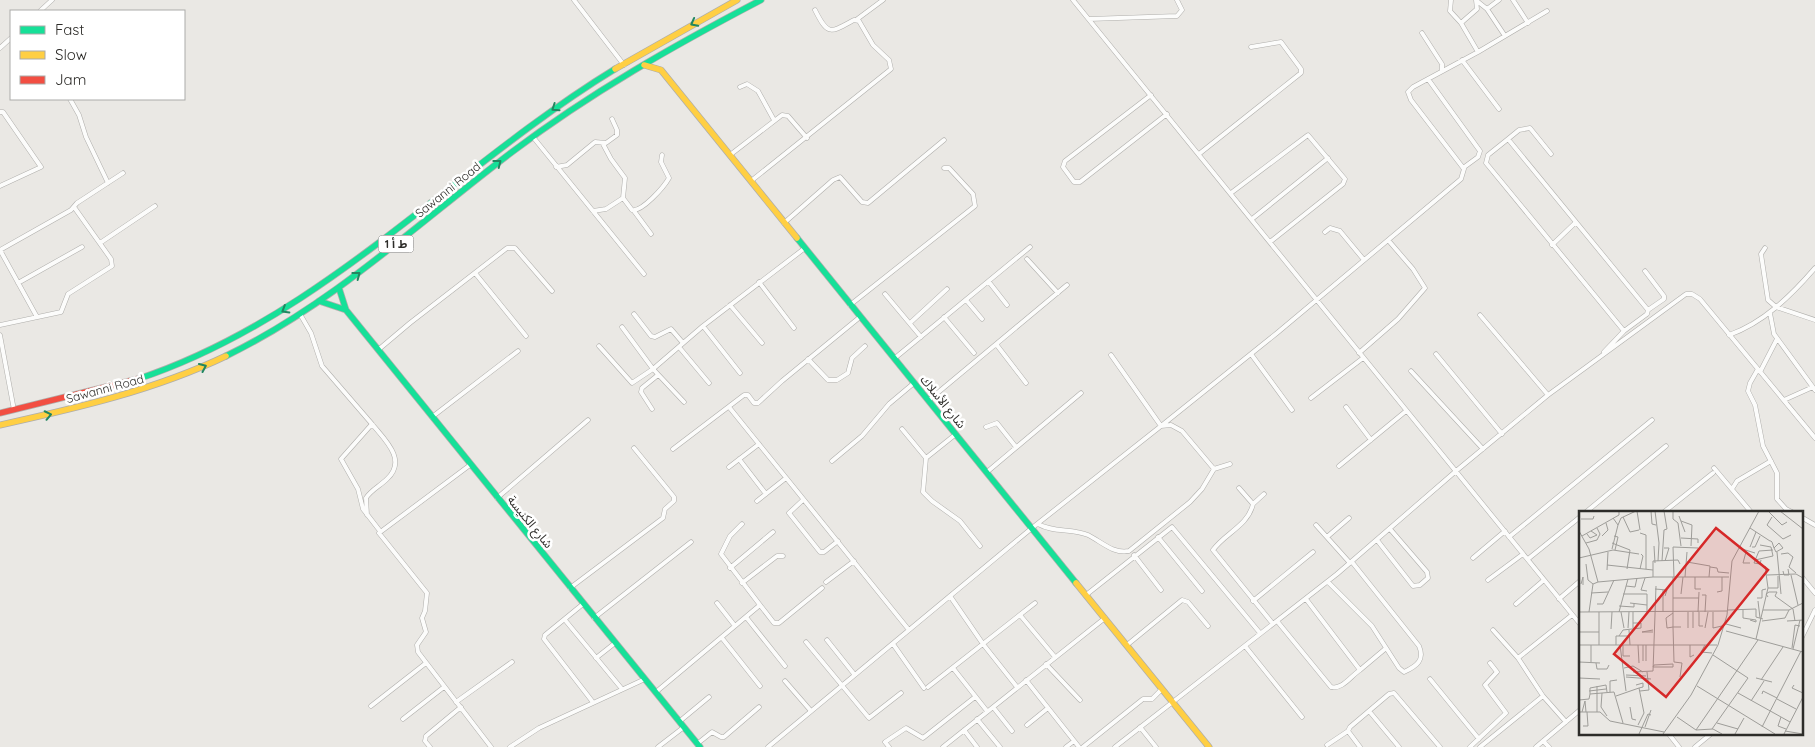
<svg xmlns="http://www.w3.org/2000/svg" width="1815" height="747" font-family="Quicksand,'Noto Sans Arabic',sans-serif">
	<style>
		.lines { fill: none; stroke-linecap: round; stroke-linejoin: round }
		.street-casing { stroke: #afaeab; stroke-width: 5 }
		.fast-casing { stroke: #afaeab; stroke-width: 7 }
		.slow-casing { stroke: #afaeab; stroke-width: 7 }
		.jam-casing { stroke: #afaeab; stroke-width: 7 }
		.street { stroke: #fcfcfb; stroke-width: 4 }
		.fast { stroke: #16e098; stroke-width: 5.5 }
		.slow { stroke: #ffcf43; stroke-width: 5.5 }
		.jam { stroke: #f24e42; stroke-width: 5.5 }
		.oneway { stroke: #228660 }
		.labels { text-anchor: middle; stroke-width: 5; stroke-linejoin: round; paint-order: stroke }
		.shield { fill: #fff; stroke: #6c6b69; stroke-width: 1 }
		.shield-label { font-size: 11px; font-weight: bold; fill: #2d2c29 }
		.street-label { font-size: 12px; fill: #2d2c29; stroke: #fff }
		.inset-road { fill: none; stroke: #9e9d99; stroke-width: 1 }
		.view { fill: #d62828; fill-opacity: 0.15; stroke: #d62828; stroke-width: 2.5 }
		.inset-edge { fill: none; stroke: #2d2c29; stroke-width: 2.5 }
	</style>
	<rect width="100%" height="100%" fill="#eae8e4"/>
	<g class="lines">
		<defs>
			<path id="street" d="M574,0L624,65
				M1073,0L1580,624
				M1451,0L1450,11L1461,23
				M1476,0L1477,9L1461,23L1478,52
				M1513,0L1528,23
				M1477,1L1487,9L1505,36
				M1487,9L1499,0
				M40,11L52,0
				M1089,19L1177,16L1182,10L1177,0
				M856,20L883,0
				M1422,33L1442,64V71
				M0,48L11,38
				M1462,60L1499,109
				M1428,79L1480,151L1478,157L1463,168
				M740,87L747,84L758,91L774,120
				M1151,95L1065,161L1063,167L1074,182H1080L1167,114
				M70,99L79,115L86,137L108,183
				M0,112H3L41,167L0,186
				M533,137L644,274
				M1508,139L1519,130L1530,128L1551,154
				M603,144L611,159L625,178L623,198
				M1199,154L1301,73V69L1281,42L1251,47
				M730,155L782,115L788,116L807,138
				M556,167L567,165L595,142L606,143L617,135V130L612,119
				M751,181L891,69L889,60L873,45L859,21L854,20C830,33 828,36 815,10
				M1231,193L1308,135L1345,179L1343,184L1270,242
				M593,211L606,209L623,198L632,210C642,212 664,187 669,178L661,162L662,155
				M634,211L651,234
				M1252,219L1328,158
				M784,223L833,180L840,177L862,202L868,203L944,140
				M1325,232L1330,228L1340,231L1364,260
				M100,243L155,206
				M1552,245L1575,223
				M1765,248L1761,254L1768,300L1776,307L1815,320
				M0,250L71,210L77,203L123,173
				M0,250L37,317
				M1027,259L1058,293
				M1645,271L1664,296V299L1648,310
				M475,273L526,336
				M759,282L794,328
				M989,282L1007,305
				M18,283L82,247
				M885,294L921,337
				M966,300L982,319
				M730,305L762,343
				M850,305L975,206L973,194L949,168H944
				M1770,313L1774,334L1815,390
				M300,314L311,333L322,366L372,424L341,459L358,489L363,509L380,531
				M634,314L651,336L655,337L671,329L683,343
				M1480,315L1548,395
				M944,317L974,353
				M910,323L947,289
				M0,325L61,312L68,294L112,266L111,259L74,207
				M703,326L740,373
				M0,335L14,410
				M1729,335C1763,323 1791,296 1815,268
				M996,344L1026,383
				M599,346L632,383L653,369L622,327
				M679,347L709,383
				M378,350L410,323L507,248H515L552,291
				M1604,352L1624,331L1647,314L1648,310L1508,139L1488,155L1486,163L1624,331
				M1359,353L1398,319L1425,288L1413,269L1388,240
				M1251,354L1292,410
				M1436,354L1502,434
				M1111,355L1161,426L1277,333L1461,179L1464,169L1411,100L1408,92L1413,87L1478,52L1547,11
				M895,358L1030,247
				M808,359L828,380H837L848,373L852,358L865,346
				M1758,369L1750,383L1748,391L1755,405L1763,446L1777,473V499L1786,509L1792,512
				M1411,371L1483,449
				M1760,372L1777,339
				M1311,398L1363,358
				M929,400L1067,285
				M1784,400L1813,387
				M684,402L653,369L703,326L805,248
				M729,407L909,630
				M1346,407L1371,440
				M652,409L641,392L642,388L658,375
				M432,417L518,351
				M986,427L997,423L1016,447
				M902,429L926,458L923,492L932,501L960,521L980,546
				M673,449L744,395H748L754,403H758L782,381L860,317
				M926,458L956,434
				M739,459L766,494
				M832,461L862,436L889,404L914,383
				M470,465L379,533L427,593L425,611L422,618L426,632L417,645L418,652L491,747
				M1339,466L1406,411
				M729,467L759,444
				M1714,468L1751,512
				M987,472L1081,393
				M1239,488L1253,504C1248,526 1225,533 1213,550L1273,624
				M1732,489L1737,481L1771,461
				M497,498L588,420
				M803,500L789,513L820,552H824L838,541
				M757,501L786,478
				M1253,504L1264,494
				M1586,512L1666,446
				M1664,512L1713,473
				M367,515L366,498C371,490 380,486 387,479C408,460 384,439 372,424
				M1801,517L1815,525
				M742,524L730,536L721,554L760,605
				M1038,524C1054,533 1072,528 1088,535C1102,542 1113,554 1129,551L1190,502L1202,489L1214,469L1230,464
				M1316,525L1350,563
				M1158,537L1202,591
				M1327,537L1349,518
				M1509,537L1652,420
				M1377,540L1413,586L1420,585L1428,578L1427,572L1390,529
				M1134,555L1161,590
				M1473,558L1505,531
				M1528,559L1580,517
				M730,568L773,532
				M1801,576L1815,593
				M1488,580L1523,554
				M826,582L854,561
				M1328,582L1372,626L1399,668L1404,672C1417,666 1425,660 1419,646L1352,562
				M742,583L777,556H783
				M570,588L663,518L665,509L674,501V497L634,448
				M1086,595L1172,527L1260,633
				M950,596L983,644L1017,687
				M1559,599L1580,581
				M1253,601L1313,552
				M717,603L735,626
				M583,604L545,635L544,639L592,701
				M1516,604L1544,580
				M1020,615L1055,657
				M746,617L785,666
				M594,618L691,542
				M565,620L622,689
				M1277,621L1331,687C1342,690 1351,676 1360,670L1306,599
				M1493,630L1518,658
				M722,638L760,686
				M1801,639L1815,610
				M827,640L854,674
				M806,642L869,718L901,693
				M893,644L924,688
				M1127,645L1182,600L1188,602L1208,626
				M1245,646L1302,717
				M596,658L615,643
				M1046,664L1080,700
				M953,668L987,711
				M1360,670L1385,649
				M1430,679L1479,739
				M1026,680L1079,747
				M785,681L811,711
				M928,687L1035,603
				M656,692L760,605L774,623H779L822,588
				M456,702L512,662
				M371,706L426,663
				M993,707L1012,731
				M1369,711L1399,747
				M403,719L444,687
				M977,719L1000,747
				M680,721L709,697
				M1566,722L1543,696L1518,658L1572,615
				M1027,725L1048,708
				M1140,727L1156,747
				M964,730L977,747
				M1668,733L1679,747
				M1543,741L1549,747
				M697,744L712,732L721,737H724L759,707
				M1327,745L1348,731
				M430,747L425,741L426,736L461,707
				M510,747L539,728L645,679
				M658,747L684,727
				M768,747L1032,528L1161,426L1171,425L1182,431L1214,469
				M889,747L885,742L906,728L923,738L975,697
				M943,747L1105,618
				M1066,747L1074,741
				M1083,747L1143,699H1152L1162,689
				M1115,747L1337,574L1456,471L1548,395L1686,294H1692L1700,299L1815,438
				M1360,747L1348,731L1350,727L1389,694L1394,693L1440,747
				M1470,747L1506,713L1485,685L1497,672L1490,663
				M1480,747L1543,696
				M1536,747L1580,710
				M1695,747L1712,733"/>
			<path id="fast" d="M797,238L1076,583
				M339,288L346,310L700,747
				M319,301L346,310
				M226,356C333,304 418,223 512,152C590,93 675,45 761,0
				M138,379C322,318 453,168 615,69"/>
			<path id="slow" d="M644,65L661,70L797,238
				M615,69L737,0
				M0,425C77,408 155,390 226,356
				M1076,583L1209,747"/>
			<path id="jam" d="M0,413L138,379"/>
		</defs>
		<!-- street casing -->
		<use href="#street" class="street-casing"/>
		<!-- fast casing -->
		<use href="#fast" class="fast-casing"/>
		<!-- slow casing -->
		<use href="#slow" class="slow-casing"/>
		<!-- jam casing -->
		<use href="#jam" class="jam-casing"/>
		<!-- street -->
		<use href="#street" class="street"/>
		<!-- fast -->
		<use href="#fast" class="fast"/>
		<!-- slow -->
		<use href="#slow" class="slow"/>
		<!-- jam -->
		<use href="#jam" class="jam"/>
	</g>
	<!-- one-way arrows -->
	<defs><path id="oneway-chevron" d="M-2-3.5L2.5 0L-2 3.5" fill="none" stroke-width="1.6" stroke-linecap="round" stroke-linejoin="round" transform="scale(1.25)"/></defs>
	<g class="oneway">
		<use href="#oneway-chevron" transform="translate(694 23) rotate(152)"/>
		<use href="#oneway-chevron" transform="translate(555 108) rotate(146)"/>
		<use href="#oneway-chevron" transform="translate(498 163) rotate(-38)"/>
		<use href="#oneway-chevron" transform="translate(357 275) rotate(-37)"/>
		<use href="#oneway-chevron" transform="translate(285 310) rotate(149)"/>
		<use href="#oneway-chevron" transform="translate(203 367) rotate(-24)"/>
		<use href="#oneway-chevron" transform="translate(48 415) rotate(-12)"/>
	</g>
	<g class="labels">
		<!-- shield labels -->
		<rect class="shield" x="378.5" y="235.5" width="35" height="17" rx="4"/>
		<g class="shield-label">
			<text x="396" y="248">ط أ 1</text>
		</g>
		<!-- street labels -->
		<g class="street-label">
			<text transform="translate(448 190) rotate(-39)" y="4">Sawanni Road</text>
			<text transform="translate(105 389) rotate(-15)" y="4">Sawanni Road</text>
			<text transform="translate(943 402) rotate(51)" y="4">شارع الأسلاك</text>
			<text transform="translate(530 522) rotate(51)" y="4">شارع الكنيسة</text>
		</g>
	</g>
	<!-- overview -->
	<g transform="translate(1579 511)">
		<rect width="224" height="224" fill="#eae8e4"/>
		<path class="inset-road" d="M58,0L61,19M72,0L73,13L77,14M76,0L80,32L79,50M94,0V8L99,12L102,35M189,0L203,14L208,11M201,0L224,18M100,5L106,21M44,6L51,21L60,19M193,6L188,14L204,28L212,24M34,7L39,14L42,7L57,0M2,8H14L15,5M102,10L113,14L112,35M171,17L191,30H192L193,31L195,37L197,41L204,37L200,32L195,37M0,20L10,38L19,71L74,66H150M61,22L67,24V58M8,23L11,27L18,24L12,20M3,25L40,4V0M23,25L29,19L27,12M35,25L39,26L36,39M102,27L119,28V32M7,32L18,29L21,23L18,17M33,32L51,39L48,58M75,35L76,52M171,36L177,21M173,36H176L181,25M85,37H90L86,50M160,37L176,42M33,38L39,14M34,39L60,43M167,41L164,52H171M198,41L202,83M202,43L209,42L214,46L210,56L217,62M0,47L34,39M176,49L194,45L192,36L181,34M182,49L181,53L175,52L180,40L194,39M83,50L85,19L88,18L85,0M108,51L131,55L130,66M7,53L9,69L14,73M28,54L74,59M131,56L138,57L139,61L150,62M61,58L64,45L62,43M28,59L29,41M204,60L205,64H210L209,58M188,64L217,63L224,67M212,64L219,94M74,66V50L99,49L101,53M95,66L94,36L119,37M106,66L108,41M116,66V78H122M66,67L62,79L68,80M2,73L4,66V74M47,75L56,76L58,67M189,77H199V65M76,78L88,79L86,85M138,81L143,80V66M12,82L29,81M44,83H68V101M102,83L104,66M123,84H127L126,101M196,85L214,98L216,110M189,86L187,83L190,81H198L196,85M94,87H120M178,87H183V79L187,78M179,90L181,107M51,92L68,94M18,93H24L35,69M40,95L55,96V93M149,99L177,98V106L184,108M164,99V107L177,109V111L171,109M184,99H210M0,101L148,100M10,101L14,73L19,71M40,101L49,68M42,101L45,117M54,101V117M84,101V79M109,101V117M114,101V117M119,101L120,81M120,101V115H124M134,101V117L143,115M183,110L206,107L210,99L224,92M208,110L224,109M147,113L162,117M49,117L50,101M88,117L94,116V66M88,117L87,107L94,102M126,117L129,101M32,118L33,101M50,119L51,134M74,119L63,121H74M147,120L224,141M1,121H20M40,125L44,119L62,117V112H54M177,128L189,77L186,55M0,134H138M20,134V101M37,134V125H50M41,134L47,180M44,134V145H51M59,134L60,152M64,134V150M67,134V150M111,134V146L115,144M126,134L122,141L133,142M213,137L216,114L221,115M214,138L221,109M0,151L21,152M12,151V134M95,151L94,116H102M95,151L103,152L101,166M17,152L18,158H28L30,154M94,153V156H74L75,154ZM45,157L54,155L64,161M54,161L74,160L77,75M47,164L67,165M47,166L72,168M0,167L21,168M177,167L193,171M182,169L204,136M57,174L64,172V176L60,177M215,174L213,177L224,182M18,175V201M118,175L196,223M10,180L27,178M61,180L70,179L68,161M31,181V170L38,169M23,182L11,183V177L27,174L28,181M159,182L211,211M183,183L184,180L198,187M37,185L60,177L65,202L59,214M198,188L217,198M0,189L10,188L11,183M172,190L185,170M51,196L53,208L57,209M0,201H21L31,210L85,221M3,201L6,190L7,201M28,205L22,196L23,182L35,181L44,212M98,206L117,219L134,218L143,223M202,206L199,215L207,218M138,212L159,218M4,215H9L8,201M66,216L72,199M183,216L222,140M133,218L169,167L134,144M117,219L179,129M206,220L224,223M60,223L69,203L72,204M84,223L112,184L139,134L148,104L153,50L180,0M156,223L165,207M205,223L224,186"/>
		<path class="view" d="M137,17L189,59L87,186L35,143Z"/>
		<rect width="224" height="224" class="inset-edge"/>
	</g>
	<!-- legend -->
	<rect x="10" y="10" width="175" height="90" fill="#ffffff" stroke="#ababa9"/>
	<rect x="20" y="26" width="25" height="8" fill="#16e098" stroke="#ababa9"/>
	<text x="55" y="35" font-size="15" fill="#2d2c29">Fast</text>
	<rect x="20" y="51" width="25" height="8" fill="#ffcf43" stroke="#ababa9"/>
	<text x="55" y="60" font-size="15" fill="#2d2c29">Slow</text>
	<rect x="20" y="76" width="25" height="8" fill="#f24e42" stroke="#ababa9"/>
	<text x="55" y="85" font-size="15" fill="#2d2c29">Jam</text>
</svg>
